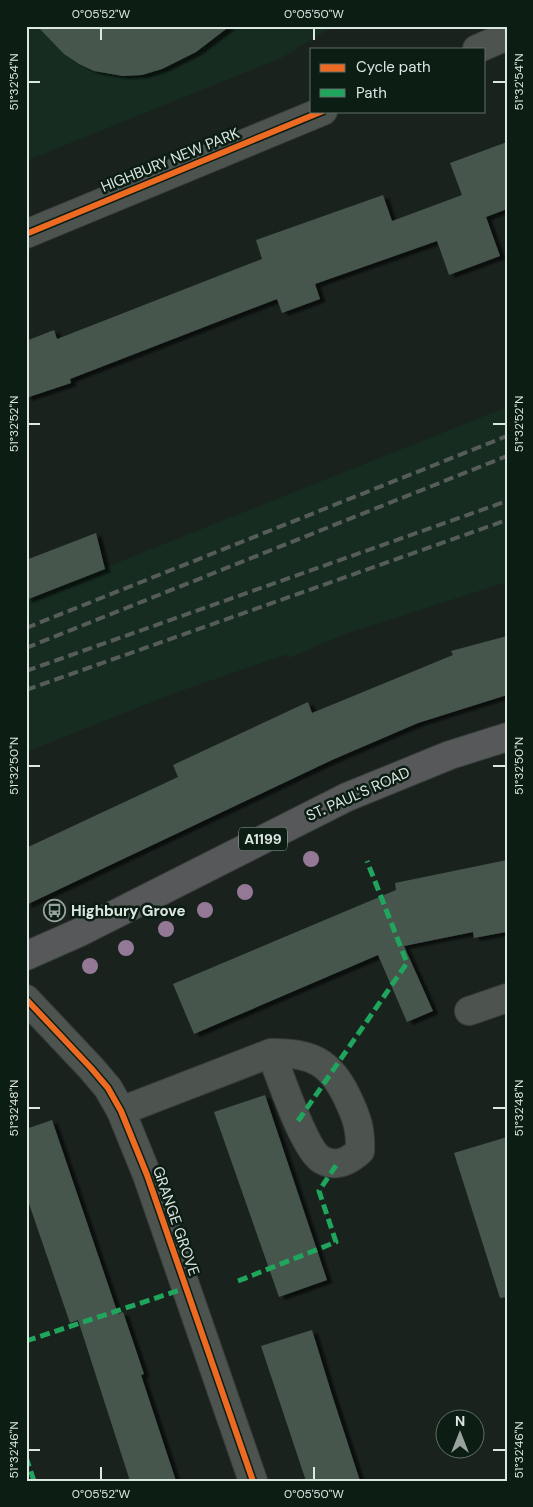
<svg xmlns="http://www.w3.org/2000/svg" width="533" height="1507" font-family="'DM Sans',sans-serif">
	<style>
		.built { fill: #162c20 }
		.building { fill: #46564e; filter: url(#shadow) }
		.lines { fill: none; stroke-linecap: round; stroke-linejoin: round }
		.minor-casing { stroke: #383f3b; stroke-width: 30 }
		.major-casing { stroke: #383f3b; stroke-width: 30 }
		.minor { stroke: #4d5450; stroke-width: 28 }
		.major { stroke: #565859; stroke-width: 28 }
		.rail { stroke: #565c59; stroke-width: 4; stroke-dasharray: 10 5; stroke-linecap: butt }
		.quiet { stroke: #20a55d; stroke-width: 5; stroke-dasharray: 10 5; stroke-linecap: butt }
		.cycleway-casing { stroke: #0c1d14; stroke-width: 9 }
		.cycleway { stroke: #ed6a23; stroke-width: 6 }
		.tree { fill: #947997 }
		.ticks { fill: none; stroke: #dde7e1; stroke-width: 2 }
		.labels { text-anchor: middle; stroke-width: 5; stroke-linejoin: round; paint-order: stroke }
		.shield { fill: #0c1d14; stroke: #9eaaa4; stroke-width: 1 }
		.shield-label { font-size: 14px; font-weight: bold; fill: #dde7e1 }
		.street-label { font-size: 15px; fill: #dde7e1; stroke: #0c1d14 }
		.poi-label { font-size: 15px; font-weight: bold; fill: #dde7e1; stroke: #0c1d14; text-anchor: start }
		.neatline { fill: none; stroke: #dde7e1; stroke-width: 2 }
		.ticks-label { font-size: 12px; text-anchor: middle; fill: #dde7e1 }
	</style>
	<defs>
		<filter id="shadow"><feDropShadow dx="5.5" dy="3" stdDeviation="1" flood-color="#0009"/></filter>
	</defs>
	<rect width="100%" height="100%" fill="#1a221e"/>
	<!-- built -->
	<path class="built" d="M26,26H334L283,57L26,161Z
		M507,407V582L345,634L289,658L287,654L175,693L26,752V599Z"/>
	<!-- building -->
	<path class="building" d="M37,26H230L196,52L162,69L142,75L123,76L94,71L79,64L64,54Z
		M507,142V209L486,217L500,256L449,275L437,241L315,284L320,299L282,313L277,299L70,379L71,383L26,398V341L54,330L57,339L262,259L256,240L383,195L392,221L462,195L450,163Z
		M96,533L105,569L26,600V560Z
		M507,636V695L418,723L332,760L26,905V848L178,777L173,765L308,702L312,713L453,655L451,651Z
		M507,860L506,932L474,938L473,932L404,946L433,1011L407,1022L378,955L194,1034L173,984L396,890L395,883Z
		M265,1095L327,1280L279,1297L214,1112Z
		M52,1120L118,1314L123,1312L144,1374L141,1375L176,1481H130L78,1320L70,1323L26,1195V1129Z
		M507,1137V1297L500,1298L454,1153Z
		M312,1330L332,1395L360,1481H306L261,1346Z"/>
	<g class="lines">
		<defs>
			<path id="minor" d="M477,49L507,36
				M26,234L323,111
				M26,999L91,1068L108,1088L121,1111L147,1175L253,1481
				M469,1011L507,998
				M121,1111L271,1053C311,1052 331,1062 348,1099C357,1118 361,1130 360,1151C349,1161 337,1168 322,1160C304,1150 280,1075 271,1053"/>
			<path id="major" d="M26,956L78,933L347,797L450,755L507,737"/>
		</defs>
		<!-- minor casing -->
		<use href="#minor" class="minor-casing"/>
		<!-- major casing -->
		<use href="#major" class="major-casing"/>
		<!-- minor -->
		<use href="#minor" class="minor"/>
		<!-- major -->
		<use href="#major" class="major"/>
		<!-- rail -->
		<path class="rail" d="M26,628L507,436
			M26,648L507,456
			M26,671L507,501
			M26,690L507,520"/>
		<!-- quiet -->
		<path class="quiet" d="M298,1121L407,963L367,861
			M238,1281L336,1242L319,1191L337,1164
			M26,1341L186,1288
			M26,1457L34,1481"/>
		<defs>
			<path id="cycleway" d="M26,234L323,111
				M26,999L91,1068L108,1088L121,1111L147,1175L253,1481"/>
		</defs>
		<!-- cycleway casing -->
		<use href="#cycleway" class="cycleway-casing"/>
		<!-- cycleway -->
		<use href="#cycleway" class="cycleway"/>
	</g>
	<!-- trees -->
	<g class="tree">
		<circle cx="311" cy="859" r="8"/>
		<circle cx="245" cy="892" r="8"/>
		<circle cx="205" cy="910" r="8"/>
		<circle cx="166" cy="929" r="8"/>
		<circle cx="126" cy="948" r="8"/>
		<circle cx="90" cy="966" r="8"/>
	</g>
	<!-- ticks -->
	<path class="ticks" d="M101,28V40M314,28V40M28,82H40M493,82H506M28,424H40M493,424H506M28,766H40M493,766H506M28,1108H40M493,1108H506M28,1450H40M493,1450H506M101,1467V1480M314,1467V1480"/>
	<!-- icons -->
	<defs>
		<symbol id="bus-ring" viewBox="-11 -11 22 22"><circle r="9.5" fill="#0c1d14" stroke="#99a29d" stroke-width="1.5"/><path d="M-5-6H5V4H4V6H2V4H-2V6H-4V4H-5ZM-3.5-4V0h7V-4ZM-3.5 1.2v1.5H-2V1.2ZM2 1.2v1.5H3.5V1.2Z" fill="#99a29d"/></symbol>
	</defs>
	<g fill-rule="evenodd">
		<use href="#bus-ring" x="42" y="898" width="25" height="25"/>
	</g>
	<g class="labels">
		<!-- shield labels -->
		<rect class="shield" x="239" y="827.5" width="48" height="23" rx="4"/>
		<g class="shield-label">
			<text x="263" y="844">A1199</text>
		</g>
		<!-- street labels -->
		<g class="street-label">
			<text transform="translate(170 160) rotate(-22)" y="5">HIGHBURY NEW PARK</text>
			<text transform="translate(358 794) rotate(-24)" y="5">ST. PAUL'S ROAD</text>
			<text transform="translate(176 1221) rotate(71)" y="5">GRANGE GROVE</text>
		</g>
		<!-- poi labels -->
		<g class="poi-label">
			<text x="71" y="916">Highbury Grove</text>
		</g>
	</g>
	<!-- border -->
	<rect width="533" height="1507" fill="none" stroke="#0c1d14" stroke-width="55"/>
	<!-- legend -->
	<rect x="310" y="48" width="175" height="65" fill="#0c1d14" stroke="#606e66"/>
	<rect x="320" y="64" width="25" height="8" fill="#ed6a23" stroke="#606e66"/>
	<text x="356" y="72" font-size="15" fill="#dde7e1">Cycle path</text>
	<rect x="320" y="89" width="25" height="8" fill="#20a55d" stroke="#606e66"/>
	<text x="356" y="98" font-size="15" fill="#dde7e1">Path</text>
	<!-- north arrow -->
	<g transform="translate(460 1434)"><circle r="24" fill="#0c1d14" stroke="#606e66"/>
	<path d="M0-4L9 19L0 12L-9 19Z" fill="#99a29d"/>
	<text y="-8" font-size="14" font-weight="bold" text-anchor="middle" fill="#dde7e1">N</text>
	</g>
	<rect x="28" y="28" width="478" height="1452" class="neatline"/>
	<g class="ticks-label">
		<text x="101" y="18">0°05'52"W</text>
		<text x="314" y="18">0°05'50"W</text>
		<text transform="translate(14 82) rotate(-90)" y="4">51°32'54"N</text>
		<text transform="translate(519 82) rotate(-90)" y="4">51°32'54"N</text>
		<text transform="translate(14 424) rotate(-90)" y="4">51°32'52"N</text>
		<text transform="translate(519 424) rotate(-90)" y="4">51°32'52"N</text>
		<text transform="translate(14 766) rotate(-90)" y="4">51°32'50"N</text>
		<text transform="translate(519 766) rotate(-90)" y="4">51°32'50"N</text>
		<text transform="translate(14 1108) rotate(-90)" y="4">51°32'48"N</text>
		<text transform="translate(519 1108) rotate(-90)" y="4">51°32'48"N</text>
		<text transform="translate(14 1450) rotate(-90)" y="4">51°32'46"N</text>
		<text transform="translate(519 1450) rotate(-90)" y="4">51°32'46"N</text>
		<text x="101" y="1498">0°05'52"W</text>
		<text x="314" y="1498">0°05'50"W</text>
	</g>
</svg>
